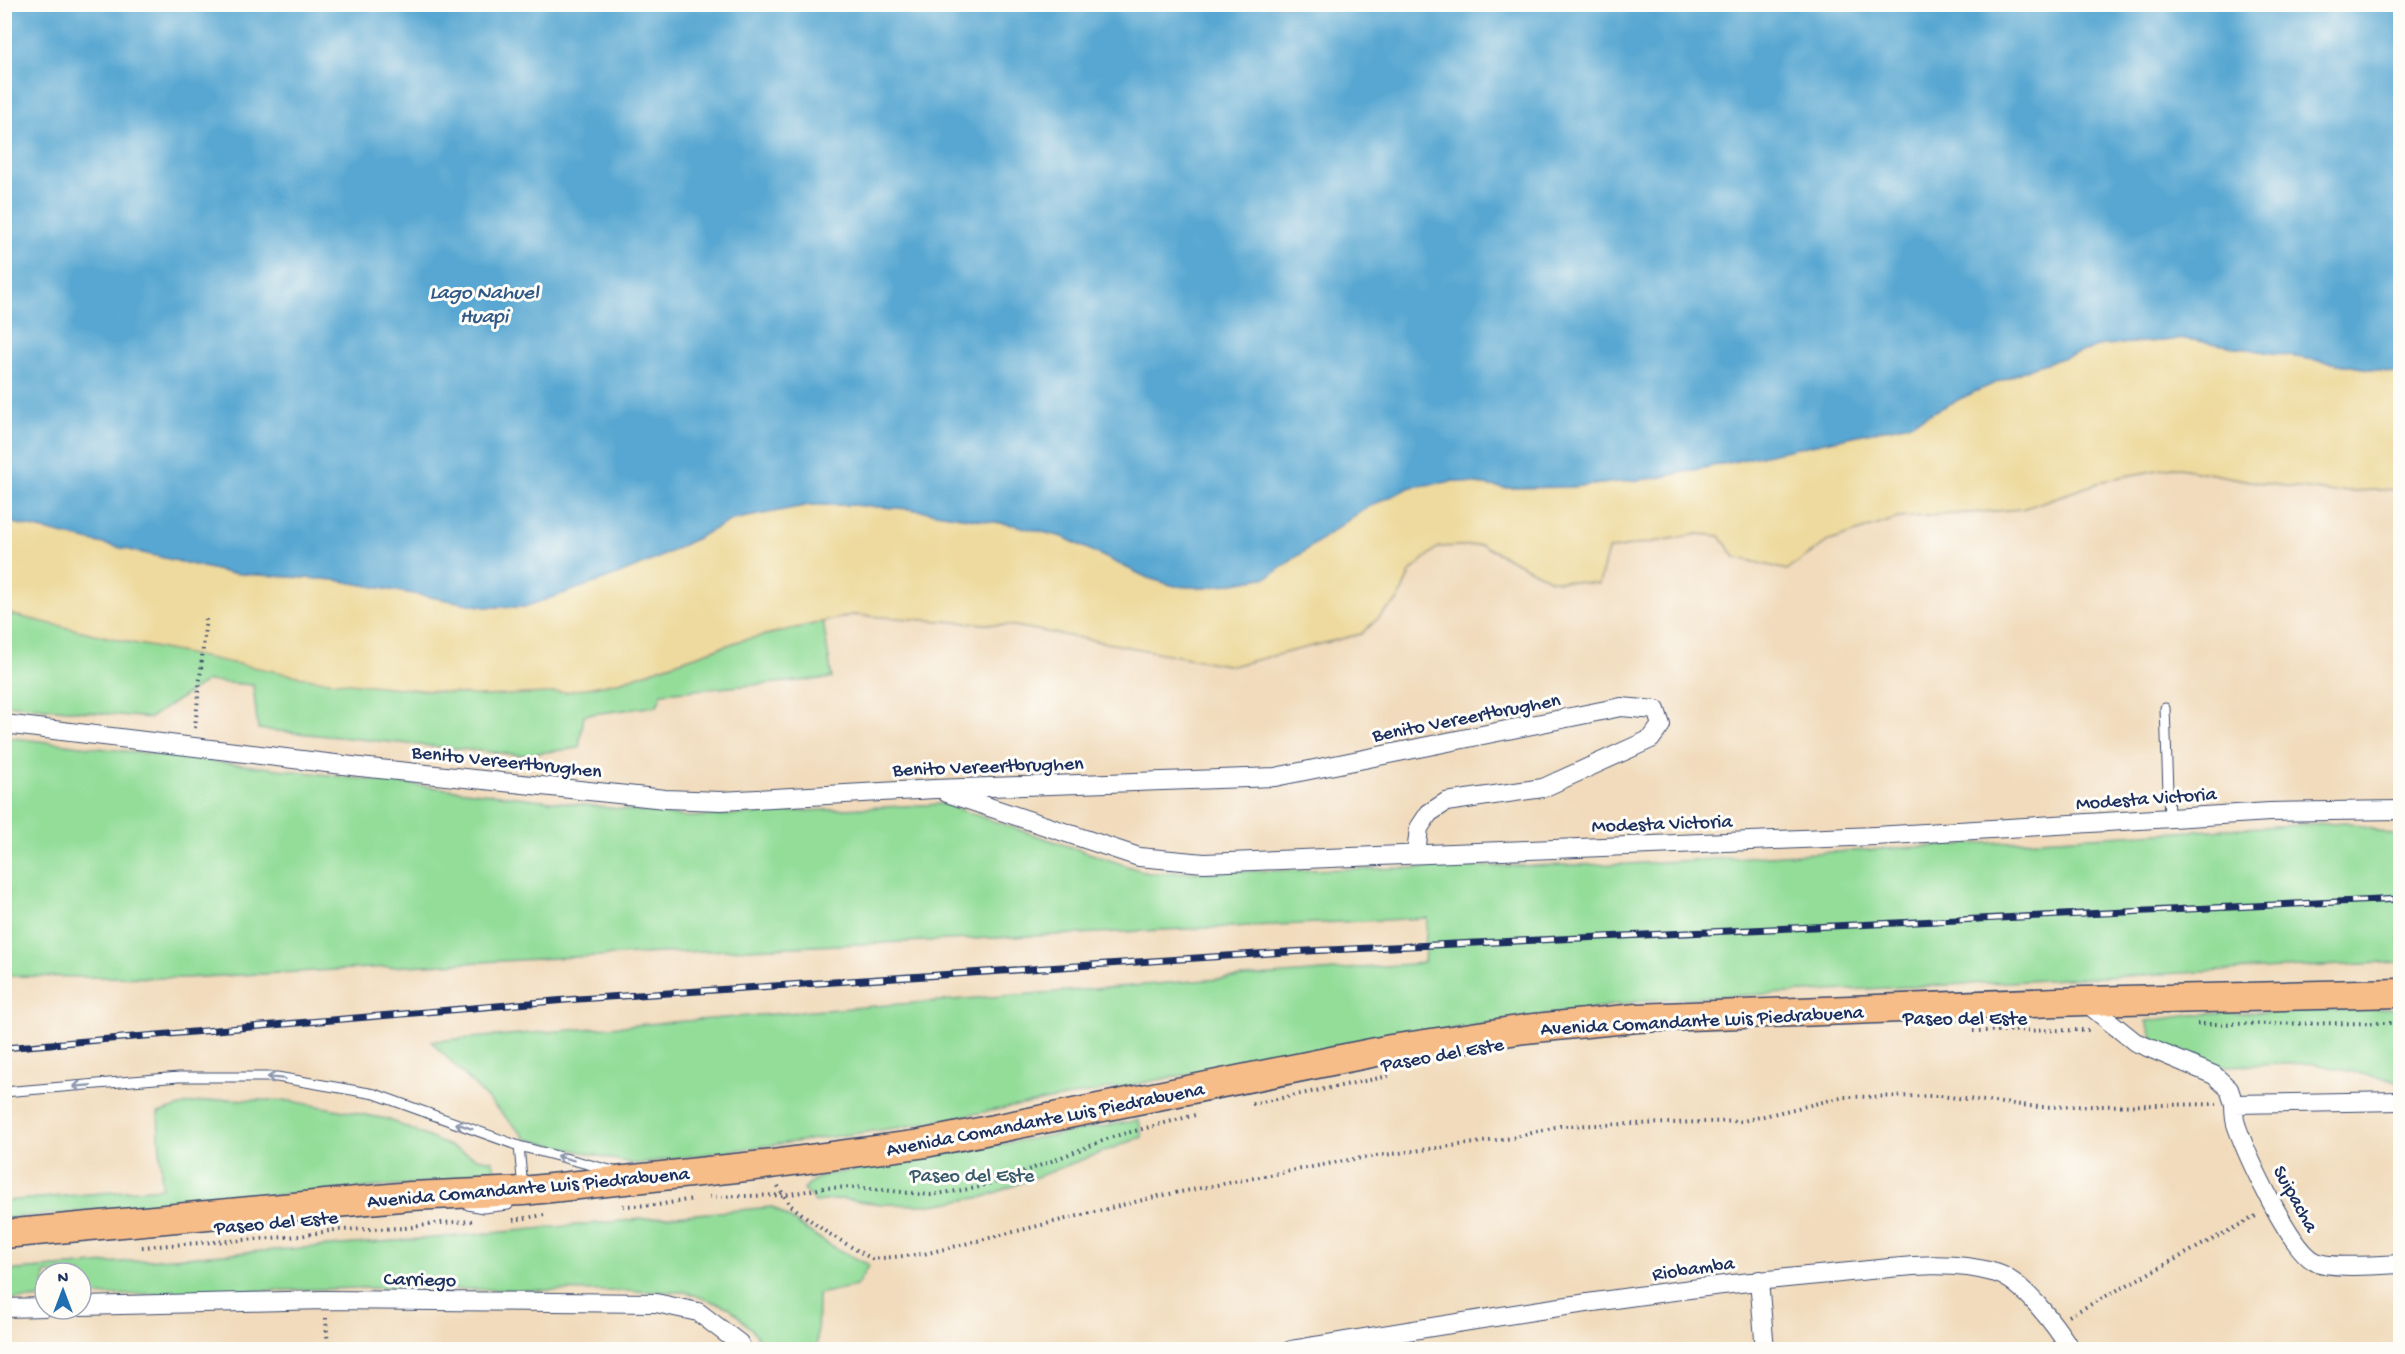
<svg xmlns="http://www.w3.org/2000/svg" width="2405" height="1354" font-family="'Gochi Hand',sans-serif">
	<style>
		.green { fill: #93dd99; stroke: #57867c; stroke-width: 1.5 }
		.sand { fill: #eeda9e; stroke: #84847e; stroke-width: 1.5 }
		.water { fill: #59a7d2; stroke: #3a6b98; stroke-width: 1.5 }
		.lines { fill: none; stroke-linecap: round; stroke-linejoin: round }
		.lane-casing { stroke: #3b496c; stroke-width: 11 }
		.street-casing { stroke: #3b496c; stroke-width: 20 }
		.primary-casing { stroke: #3b496c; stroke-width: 31 }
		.path { stroke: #3b496c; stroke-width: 4; stroke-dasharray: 1.5 4.5; stroke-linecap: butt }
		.lane { stroke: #fff; stroke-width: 9 }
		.street { stroke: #fff; stroke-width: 18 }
		.primary { stroke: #f7bd88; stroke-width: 28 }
		.rail-casing { stroke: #1b2f5e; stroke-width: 7 }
		.rail { stroke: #fdfcf7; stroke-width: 4.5; stroke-dasharray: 14; stroke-linecap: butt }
		.oneway { stroke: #8d97ae }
		.labels { text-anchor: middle; stroke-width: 6; stroke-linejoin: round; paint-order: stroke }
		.street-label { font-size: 20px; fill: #1b2f5e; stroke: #fdfcf7 }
		.park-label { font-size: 20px; fill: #395a6d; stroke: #fdfcf7 }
		.water-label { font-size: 21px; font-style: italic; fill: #315987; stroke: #fdfcf7 }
	</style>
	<rect width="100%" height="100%" fill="#fdfcf7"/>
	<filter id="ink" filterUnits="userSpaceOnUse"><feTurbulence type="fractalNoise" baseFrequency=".0167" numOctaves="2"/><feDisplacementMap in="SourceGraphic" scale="12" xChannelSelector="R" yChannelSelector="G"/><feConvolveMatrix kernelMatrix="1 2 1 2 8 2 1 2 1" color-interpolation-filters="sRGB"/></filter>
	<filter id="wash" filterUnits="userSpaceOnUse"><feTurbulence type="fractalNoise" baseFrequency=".008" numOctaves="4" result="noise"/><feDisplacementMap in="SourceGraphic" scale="24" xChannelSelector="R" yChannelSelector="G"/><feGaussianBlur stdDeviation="1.35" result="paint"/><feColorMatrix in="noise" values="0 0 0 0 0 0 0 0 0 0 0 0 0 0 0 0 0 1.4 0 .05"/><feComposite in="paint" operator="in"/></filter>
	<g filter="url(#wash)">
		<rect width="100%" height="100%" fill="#f1dbbc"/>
		<!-- green -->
		<path class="green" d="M5,613L133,643L566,692L622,681L739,641L823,622L832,678L662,693L657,706L584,715L579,748L521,755L258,729L253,685L207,681L150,718L5,704Z
			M5,737L688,817L943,804L1148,873L1628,864L2347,822L2400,837V962L1649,1000L1363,1042L903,1127L634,1164L527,1139L431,1041L1424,963L1427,918L574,957L184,978L5,976Z
			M2400,1008V1082L2311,1063L2224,1066L2155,1042L2146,1021L2200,1014Z
			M225,1099L291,1101L387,1119L477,1158L493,1161L496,1177L5,1218V1201L162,1188L158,1113L187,1104Z
			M1139,1120L1142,1137L984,1197L931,1205L882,1204L842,1199L815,1202L804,1189L812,1181L826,1175Z
			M772,1207L828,1244L869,1265L856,1286L818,1294L817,1350L766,1349L753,1331L730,1308L686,1292L361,1288L81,1296V1273H45V1298L5,1300L4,1271L460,1236Z"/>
		<!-- sand -->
		<path class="sand" d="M2187,339L2400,374V489L2329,492L2256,482L2174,467L2110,479L2022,509L1898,518L1827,542L1787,570L1735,557L1720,536L1698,534L1608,550L1599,584L1551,580L1482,545L1438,547L1411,571L1398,600L1361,634L1232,666L1015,626L852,615L739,641L622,681L566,692L484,696L318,680L133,643L5,613V521L229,573L336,580L486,607H524L656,559L732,520L809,505H851L910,509L1014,525L1063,537L1148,578L1175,586L1205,588L1268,577L1364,509L1411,487L1455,481L1505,488L1572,487L1657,478L1909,424L1972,393L2033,367L2104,345Z"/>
		<!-- water -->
		<path class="water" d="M4,5H2400V374L2187,339L2104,345L2033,367L1972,393L1909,424L1657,478L1572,487L1505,488L1455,481L1411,487L1364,509L1268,577L1205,588L1175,586L1148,578L1063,537L1014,525L910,509L851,505H809L732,520L656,559L612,577L524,607H486L336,580L229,573L5,521Z"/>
	</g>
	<g filter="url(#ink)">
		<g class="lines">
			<defs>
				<path id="lane" d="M2165,708L2169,819
					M4,1092L179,1077H277L375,1094L519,1146L614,1171
					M519,1146L523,1189
					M468,1205L483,1208L508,1205"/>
				<path id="street" d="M4,724L360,767L665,799L721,801L935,789L1275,777L1621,707L1656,710L1661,725L1651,739L1543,788L1446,802L1429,813L1419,828L1416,854
					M947,793L1139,857L1204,863L1875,836L2270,812L2400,810
					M2084,1001L2135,1042L2214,1075L2229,1089L2234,1104L2400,1101
					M2234,1104C2234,1111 2234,1120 2237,1127C2247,1155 2289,1247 2314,1261C2328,1269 2382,1265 2400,1264
					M1759,1280L1765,1350
					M81,1306L324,1300L656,1303L698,1312L739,1343L743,1350
					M4,1308L45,1307
					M1291,1350C1469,1321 1649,1290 1829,1274C1883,1270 1943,1257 1996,1273C2023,1281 2056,1326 2071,1350"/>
				<path id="primary" d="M4,1234L411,1196L523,1191L764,1165L920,1144L1391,1049L1525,1029L1637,1018L2084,1001L2400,993"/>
			</defs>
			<!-- lane casing -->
			<use href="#lane" class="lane-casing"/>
			<!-- street casing -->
			<use href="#street" class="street-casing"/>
			<!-- primary casing -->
			<use href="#primary" class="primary-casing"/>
			<!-- path -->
			<path class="path" d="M195,728L206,618
				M2197,1024L2400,1023
				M1973,1031L2091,1030
				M1252,1104L1389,1076
				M778,1186L790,1205L826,1232L872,1259L924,1254L1159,1196L1354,1159L1512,1138L1560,1126L1743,1121L1844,1097L1940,1096L2039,1107L2217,1104
				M709,1197L784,1195L824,1188L854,1187L930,1195L976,1188L1034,1168L1112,1137L1195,1115
				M623,1206L657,1205L693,1199
				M513,1220L544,1215
				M142,1247L300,1236L335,1230L405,1228L441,1223L472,1221
				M2069,1316L2258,1215
				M326,1318L328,1350"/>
			<!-- lane -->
			<use href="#lane" class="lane"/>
			<!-- street -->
			<use href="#street" class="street"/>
			<!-- primary -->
			<use href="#primary" class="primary"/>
			<defs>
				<path id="rail" d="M4,1048L578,999L1287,952L2400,899"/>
			</defs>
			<!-- rail casing -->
			<use href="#rail" class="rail-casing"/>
			<!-- rail -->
			<use href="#rail" class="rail"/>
		</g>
		<!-- one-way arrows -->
		<defs><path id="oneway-shaft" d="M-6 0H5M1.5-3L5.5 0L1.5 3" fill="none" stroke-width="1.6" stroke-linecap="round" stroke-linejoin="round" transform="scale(1.5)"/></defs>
		<g class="oneway">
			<use href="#oneway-shaft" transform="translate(276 1078) rotate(-175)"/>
			<use href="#oneway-shaft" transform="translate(82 1086) rotate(175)"/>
			<use href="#oneway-shaft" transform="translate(464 1126) rotate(-160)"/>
			<use href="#oneway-shaft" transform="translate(565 1158) rotate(-165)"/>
		</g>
	</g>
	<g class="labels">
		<!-- street labels -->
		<g class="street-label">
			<text transform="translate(1466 716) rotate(-11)" y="7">Benito Vereertbrughen</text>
			<text transform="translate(507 760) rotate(6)" y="7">Benito Vereertbrughen</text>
			<text transform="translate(988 765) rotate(-2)" y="7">Benito Vereertbrughen</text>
			<text transform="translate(2146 797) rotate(-4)" y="7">Modesta Victoria</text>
			<text transform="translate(1662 822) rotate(-2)" y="7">Modesta Victoria</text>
			<text x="1965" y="1024">Paseo del Este</text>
			<text transform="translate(1702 1019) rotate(-3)" y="7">Avenida Comandante Luis Piedrabuena</text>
			<text transform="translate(1442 1053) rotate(-10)" y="7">Paseo del Este</text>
			<text transform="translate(1045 1118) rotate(-11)" y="7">Avenida Comandante Luis Piedrabuena</text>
			<text transform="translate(528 1186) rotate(-5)" y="7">Avenida Comandante Luis Piedrabuena</text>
			<text transform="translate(2297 1198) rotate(61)" y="7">Suipacha</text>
			<text transform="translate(276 1221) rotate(-5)" y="7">Paseo del Este</text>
			<text transform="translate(1693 1267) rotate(-8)" y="7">Riobamba</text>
			<text transform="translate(420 1278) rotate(1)" y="7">Carriego</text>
		</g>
		<!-- park labels -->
		<g class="park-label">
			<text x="972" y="1181">Paseo del Este</text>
		</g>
		<!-- water labels -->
		<g class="water-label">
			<text x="484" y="298">Lago Nahuel<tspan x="484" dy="24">Huapi</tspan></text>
		</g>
	</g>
	<!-- margin -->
	<rect width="2405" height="1354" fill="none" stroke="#fdfcf7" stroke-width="24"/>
	<!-- north arrow -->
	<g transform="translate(63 1291)"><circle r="28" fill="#fdfcf7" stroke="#a3aaba" stroke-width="1.5"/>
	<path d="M0-4.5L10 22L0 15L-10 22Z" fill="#1f6fb2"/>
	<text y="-9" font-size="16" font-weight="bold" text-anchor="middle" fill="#1b2f5e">N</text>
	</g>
</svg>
